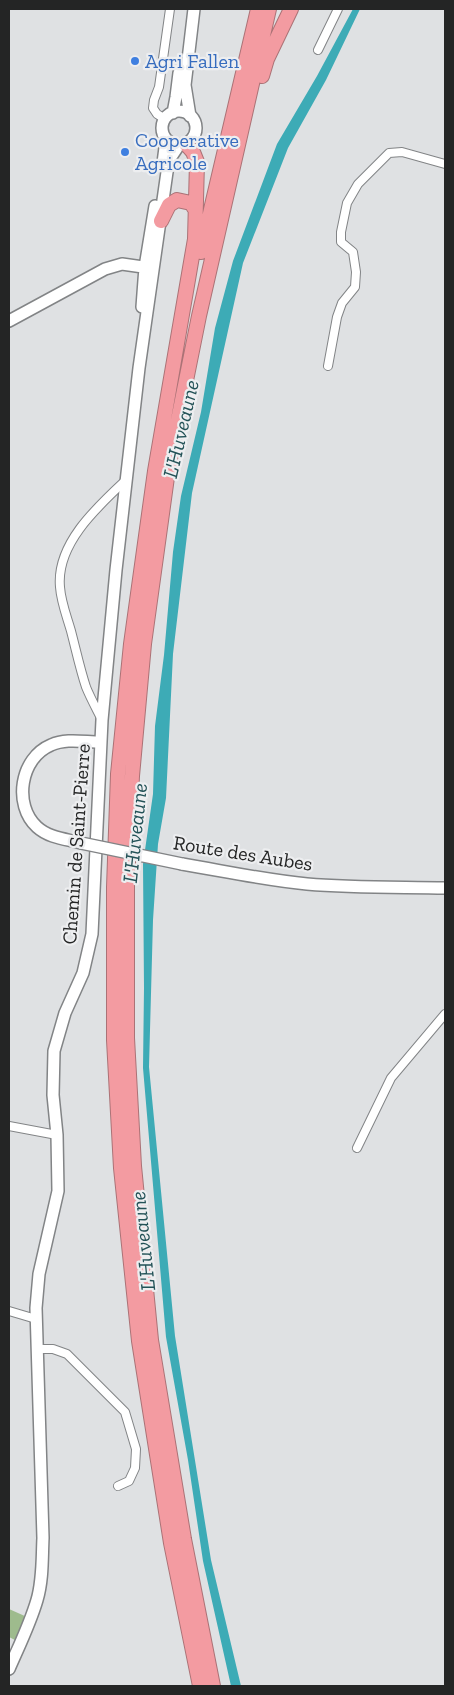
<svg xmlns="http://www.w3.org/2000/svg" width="454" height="1695" font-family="'Zilla Slab',serif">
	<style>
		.green { fill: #9ebb8d }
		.water { fill: #3dabb6 }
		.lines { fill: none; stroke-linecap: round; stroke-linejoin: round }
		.street-casing { stroke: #828486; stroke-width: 10 }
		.secondary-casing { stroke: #828486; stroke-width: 14 }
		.highway-casing { stroke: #ab7276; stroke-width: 16 }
		.street { stroke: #fff; stroke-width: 8 }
		.secondary { stroke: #fff; stroke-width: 11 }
		.highway { stroke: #f39ba1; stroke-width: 14 }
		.secondary-bridge-casing { stroke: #828486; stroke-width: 14; stroke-linecap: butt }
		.secondary-bridge { stroke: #fff; stroke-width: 11 }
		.shop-dot { fill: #3f7fe0; stroke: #edeef0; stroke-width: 2 }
		.labels { text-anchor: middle; stroke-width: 4.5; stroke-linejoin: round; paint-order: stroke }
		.shop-label { font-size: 20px; fill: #366cbe; stroke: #edeef0; text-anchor: start }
		.street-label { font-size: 20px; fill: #242525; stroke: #edeef0 }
		.water-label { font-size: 21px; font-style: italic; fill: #235257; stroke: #edeef0 }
	</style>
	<rect width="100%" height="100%" fill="#dfe1e3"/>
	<!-- green -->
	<path class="green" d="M9,1609L27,1617L15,1640L9,1637Z"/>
	<!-- water -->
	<path class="water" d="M353,9H360L326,80L288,148L243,263L192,493L173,654L166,798L158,844L153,920L149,1067L175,1336L211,1560L241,1686H231L203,1561L188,1460L166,1337L143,1068L144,988L143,864L153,794L155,726L164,655L173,552L181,496L201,412L215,328L233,261L277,144L317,76Z"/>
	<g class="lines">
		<defs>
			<path id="street" d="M318,50L338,9
				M165,119L157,114L153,108L154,100L159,87L170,9
				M328,366L337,317L342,303L355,287L356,272L353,252L341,242V232L347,203L358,184L389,153L402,152L445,164
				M101,718C96,708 90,697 86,687C80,669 76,650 71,631C67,617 61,602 60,587C56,544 97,507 126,480
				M9,1126L57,1135
				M357,1148L391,1078L445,1014
				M9,1311L36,1319
				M36,1349H53L67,1354L125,1412L136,1449L135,1468L129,1481L118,1486"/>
			<path id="secondary" d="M162 128a17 17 0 1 1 34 0a17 17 0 1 1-34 0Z
				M173,113L176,97L179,73
				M190,116L185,85L194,9
				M163,163L166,140
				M142,307L145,267L155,206
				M9,321L105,269L122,264L150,268
				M81,843C66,839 49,838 37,827C13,805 20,758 51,745C66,738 84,742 101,742
				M182,864C224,871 265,880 307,884C353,888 399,887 445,888
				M9,1669C19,1646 30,1624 37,1600C43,1580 42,1558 43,1538L36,1308L39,1274L58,1191L57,1135L53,1095L54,1051L65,1013L83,973L92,934L102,720L116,570L139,368L168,165L171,157L179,145"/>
			<path id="highway" d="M262,76L267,59L291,9
				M186,144L193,152L197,162L195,239L155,471L131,644L118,774L114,887V1040L121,1168L139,1341L171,1543L200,1686
				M161,221L169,205L177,200L191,203L195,209
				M201,252L258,9
				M213,1686L184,1539L151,1340L134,1166L127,1038V885L132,776L144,644L168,470L199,316L269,9"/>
		</defs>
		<!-- street casing -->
		<use href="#street" class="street-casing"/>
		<!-- secondary casing -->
		<use href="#secondary" class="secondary-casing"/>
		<!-- highway casing -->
		<use href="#highway" class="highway-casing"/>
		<!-- street -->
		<use href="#street" class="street"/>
		<!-- secondary -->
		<use href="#secondary" class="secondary"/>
		<!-- highway -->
		<use href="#highway" class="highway"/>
		<defs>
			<path id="secondary-bridge" d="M81,843L182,864"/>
		</defs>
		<!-- secondary-bridge casing -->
		<use href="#secondary-bridge" class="secondary-bridge-casing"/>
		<!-- secondary-bridge -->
		<use href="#secondary-bridge" class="secondary-bridge"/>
	</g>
	<!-- markers -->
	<g class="shop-dot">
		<circle cx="135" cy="61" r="5"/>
		<circle cx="125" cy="152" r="5"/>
	</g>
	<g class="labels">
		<!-- shop labels -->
		<g class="shop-label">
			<text x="145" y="68">Agri Fallen</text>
			<text x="135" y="147">Cooperative<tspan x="135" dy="23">Agricole</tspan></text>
		</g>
		<!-- street labels -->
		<g class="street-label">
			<text transform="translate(76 844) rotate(-86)" y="7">Chemin de Saint-Pierre</text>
			<text transform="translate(243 853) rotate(9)" y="7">Route des Aubes</text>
		</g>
		<!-- water labels -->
		<g class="water-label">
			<text transform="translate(181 429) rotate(-77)" y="7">L'Huveaune</text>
			<text transform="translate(135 833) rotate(-84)" y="7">L'Huveaune</text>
			<text transform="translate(143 1241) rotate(-96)" y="7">L'Huveaune</text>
		</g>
	</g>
	<!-- border -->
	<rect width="454" height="1695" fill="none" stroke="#242525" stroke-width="20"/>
</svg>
